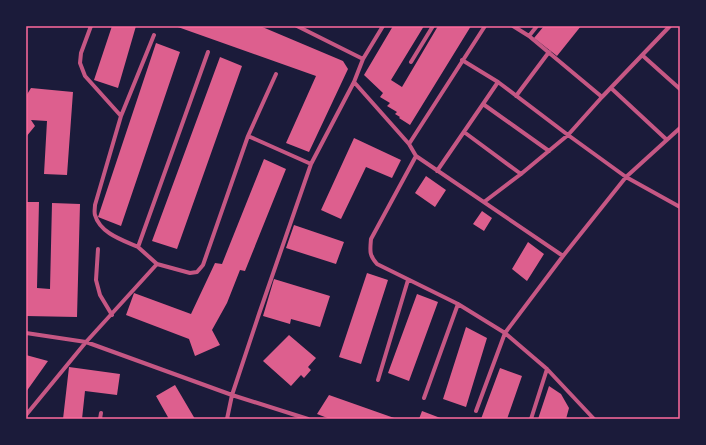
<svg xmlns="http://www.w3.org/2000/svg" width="706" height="445" font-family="'PT Sans',sans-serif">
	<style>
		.building { fill: #dd5f8e }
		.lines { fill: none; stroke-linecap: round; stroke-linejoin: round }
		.minor { stroke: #c65784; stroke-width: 4 }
		.neatline { fill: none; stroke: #ff6b9d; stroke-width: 1.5 }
	</style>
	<rect width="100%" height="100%" fill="#1b1b3a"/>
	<!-- building -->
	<path class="building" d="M112,26H136L118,88L94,80Z
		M175,26H260L343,61L348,69L309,152L286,143L316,76Z
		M393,26H424L391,80L402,87L438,26H471L410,125L399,118L400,117L395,114L397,112L387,106L390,103L380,97L383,93L364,75Z
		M544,26H581L557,56L534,38Z
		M156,43L180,52L121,226L98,217Z
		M220,57L242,66L177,249L152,241Z
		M31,88L73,92L67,175L44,174L47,121L31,120L35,126L26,137V96Z
		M354,138L401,160L392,178L366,167L341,219L321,210Z
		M264,159L286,169L245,271L240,270L227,303L212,330L220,345L195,356L189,339L126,315L134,293L191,314L215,263L222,264Z
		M426,176L446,190L435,207L415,193Z
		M26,202H39L37,288L50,289L52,203L80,204L77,317L26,316Z
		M482,211L492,218L484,231L473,224Z
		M294,225L344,242L336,264L286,248Z
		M528,242L544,254L527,281L512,269Z
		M367,273L388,280L361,364L339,357Z
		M274,279L330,296L320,327L291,319L290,324L263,316Z
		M417,294L438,302L409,381L388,373Z
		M466,327L487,338L466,407L443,399Z
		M289,335L316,358L308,367L311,370L304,378L301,375L291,386L263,361Z
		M26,355L48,361L26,392Z
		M69,367L120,374L117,395L85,391L82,419H63Z
		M500,368L522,376L507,419H481Z
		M175,385L195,419H169L156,396Z
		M549,386L561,394L569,408L566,419H538Z
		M329,395L397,419H330L317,414Z
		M422,411L443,419H419Z"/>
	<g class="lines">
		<!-- minor -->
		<path class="minor" d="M91,26L81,53L80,63L85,76L121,116
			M297,26L363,59L354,82L311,164L259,314L232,395L308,419
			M513,26L529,36L602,97
			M529,36L537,26
			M642,55L680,89
			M363,59L383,26
			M462,60L498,82L568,135L626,177L680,207
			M411,62L433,26
			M354,82L409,144L416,156L563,256
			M611,88L667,140
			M516,96L549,52
			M483,104L549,151
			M464,132L521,174
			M248,136L311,164
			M409,144L485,26
			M416,156L371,239C370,251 369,255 377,264L458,304L505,333L547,369L594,419
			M437,171L483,104L498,82
			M484,202L521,174L568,135L602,97L670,26
			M138,247C122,240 100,233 95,215C94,212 95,208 95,205L121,116L154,35
			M98,249L96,280L100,295L112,315
			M157,264L138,247L208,52
			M26,333L86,342L157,264L190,273L197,272L203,265L248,136L276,74
			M378,380L408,280
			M424,398L458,304
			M476,411L505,333L563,256L626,177L680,128
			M26,415L86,342L232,395L227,419
			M100,419L101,413
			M531,419L547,369"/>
	</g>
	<!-- border -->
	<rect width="706" height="445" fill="none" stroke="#1b1b3a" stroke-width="54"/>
	<rect x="27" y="27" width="652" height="391" class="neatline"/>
</svg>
